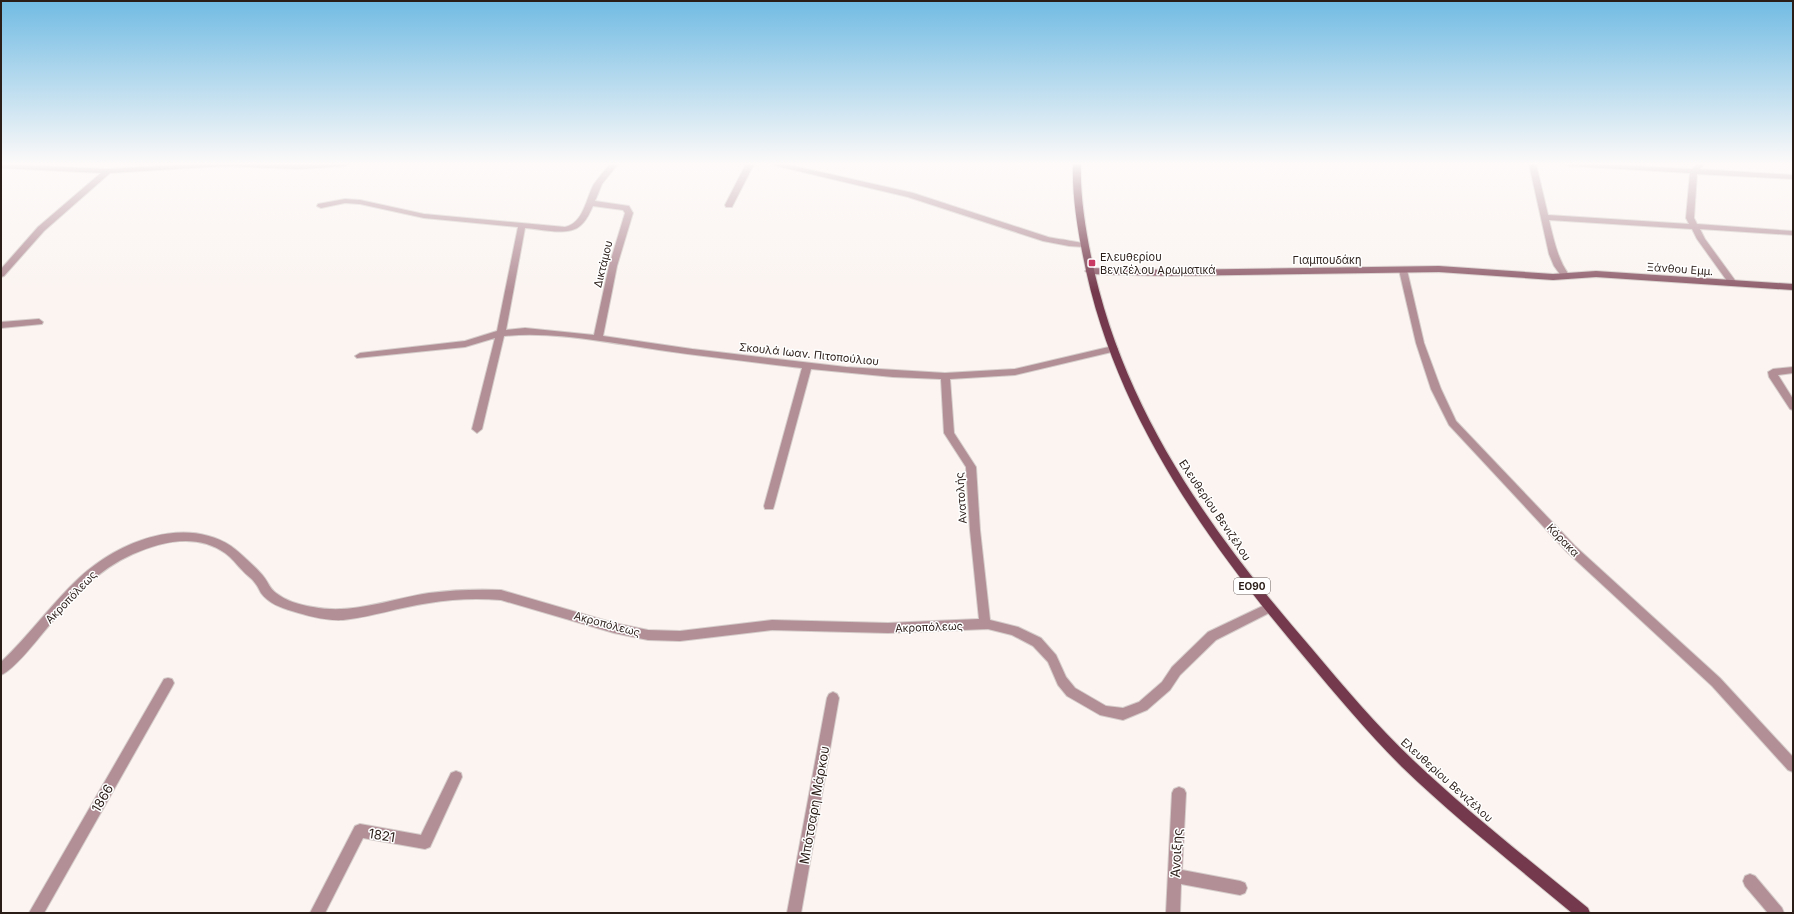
<svg xmlns="http://www.w3.org/2000/svg" width="1794" height="914" font-family="Inter,sans-serif">
	<style>
		.lines { fill: none; stroke-linecap: round; stroke-linejoin: round }
		.street-casing { stroke: #d5cdca; stroke-width: 2 }
		.secondary-casing { stroke: #d5cdca; stroke-width: 2 }
		.primary-casing { stroke: #d5cdca; stroke-width: 2 }
		.street { fill: #b28e97; fill-rule: evenodd }
		.secondary { fill: #8e5c6b; fill-rule: evenodd }
		.primary { fill: #74394c; fill-rule: evenodd }
		.poi-dot { fill: #c83a62; stroke: #fff; stroke-width: 1.5 }
		.labels { text-anchor: middle; stroke-width: 3; stroke-linejoin: round; paint-order: stroke }
		.shield { fill: #fff; stroke: #6a615d; stroke-width: 1 }
		.shield-label { font-size: 10px; font-weight: bold; fill: #2a1d18 }
		.poi-label { font-size: 11px; fill: #2a1d18; stroke: #fff; text-anchor: start }
		.street-label { font-size: 11px; fill: #2a1d18; stroke: #fff }
		.near-street-label { font-size: 13px; fill: #2a1d18; stroke: #fff }
	</style>
	<rect width="100%" height="100%" fill="#fbf4f1"/>
	<g class="lines">
		<defs>
			<path id="street" d="M1,164L108,169L194,164H350L346,166L300,169L224,166L110,173L44,231L4,276L1,277V269L38,227L101,173L1,168Z
				M610,164H618L602,184L595,201L629,206L633,213L617,266L603,336L692,349L846,367L945,373L1015,369L1113,346L1116,347L1118,349L1116,351L1015,375L950,379L954,433L976,467L980,530L990,620L1018,627L1041,638L1056,655L1066,677L1075,688L1106,706L1123,708L1139,702L1162,682L1172,667L1208,632L1269,603L1273,605L1275,608L1273,611L1216,640L1180,675L1170,690L1147,710L1123,720L1100,715L1067,696L1058,685L1048,662L1033,646L1012,635L988,629L888,633L772,630L680,641L648,640L614,633L501,600C477,598 452,599 429,603C400,607 372,617 343,620C326,621 308,616 292,611C281,608 268,603 261,593C259,590 258,586 255,583C252,578 246,575 242,570C237,565 232,558 225,553C197,533 163,541 133,554C97,570 72,598 47,628C37,640 14,670 1,675V662C29,636 51,604 79,578C117,543 182,515 231,546C238,551 258,569 264,577C268,582 270,589 276,593C286,601 300,605 313,607C352,615 390,599 429,593C452,590 477,589 501,590L614,623L648,630L680,631L772,620L888,623L979,619L970,530L966,467L944,433L941,379L893,377L811,369L774,506L773,509H765L764,506L802,368C754,362 707,357 659,350C609,343 556,331 504,336L482,429L477,433L472,429L495,338L465,347L357,358L355,356L360,353L465,341L497,331L518,227L424,218L360,204L345,203L321,208L317,206L318,204L345,199L360,200L424,214L565,227C584,223 586,198 594,184C599,177 605,170 610,164ZM593,206L623,210L625,213L609,266L594,335L525,328L506,330L525,228C541,229 569,237 581,225C587,220 590,212 593,206Z
				M746,164H754L733,205L732,207H726L725,205Z
				M773,164H785L913,193L1048,237C1056,239 1084,242 1088,245L1084,247L1069,246L1043,241L908,197L777,166Z
				M1529,164H1536L1548,215L1689,224L1686,218L1690,173L1569,166L1565,164H1600L1692,169L1697,164H1704L1700,169L1793,175V179L1697,174L1694,218L1697,224L1793,231V235L1700,229L1705,239L1737,283L1733,286L1730,285L1697,239L1692,229L1549,220C1554,240 1557,258 1569,275L1568,277H1562L1554,266L1549,254Z
				M1403,267L1407,270L1424,343L1441,389L1456,421L1575,546L1720,678L1793,757V772L1788,770L1712,686L1567,552L1449,425L1431,389L1416,343L1399,270Z
				M39,319L43,322L42,324L1,328V322Z
				M1793,367V373L1778,375L1793,399V410L1790,409L1769,377L1768,372L1773,369Z
				M168,678L172,679L174,683L172,687L44,913H29L164,679Z
				M833,692L837,694L839,698L801,913H787L827,698L829,694Z
				M456,771L461,773L462,777L430,847L425,849L363,838L325,913H310L355,826L360,824L421,835L451,773Z
				M1179,787L1184,789L1186,793L1182,870L1240,881L1245,883L1247,888L1245,893L1240,895L1181,884L1180,913H1166L1172,793L1174,789Z
				M1750,874L1755,876L1782,908L1784,913H1768L1745,886L1743,881L1745,876Z"/>
			<path id="secondary" d="M1439,266L1553,274L1596,271L1793,284V290L1596,277L1553,280L1439,272L1168,276L1089,274L1085,271L1089,268L1168,270Z"/>
			<path id="primary" d="M1073,164H1081C1080,195 1085,226 1091,256C1122,410 1212,534 1313,650C1345,688 1377,726 1413,760C1469,813 1529,860 1588,908L1590,913H1572C1515,865 1456,819 1402,767C1368,733 1337,696 1306,659C1206,541 1113,412 1083,256C1077,226 1072,195 1073,164Z"/>
		</defs>
		<!-- street casing -->
		<use href="#street" class="street-casing"/>
		<!-- secondary casing -->
		<use href="#secondary" class="secondary-casing"/>
		<!-- primary casing -->
		<use href="#primary" class="primary-casing"/>
		<!-- street -->
		<use href="#street" class="street"/>
		<!-- secondary -->
		<use href="#secondary" class="secondary"/>
		<!-- primary -->
		<use href="#primary" class="primary"/>
	</g>
	<!-- sky -->
	<linearGradient id="sky" x2="0" y2="1"><stop stop-color="#71bbe3"/><stop offset="0.56" stop-color="#fdfaf9"/><stop offset="1" stop-color="#fdfaf9" stop-opacity="0"/></linearGradient>
	<rect width="1794" height="292" fill="url(#sky)"/>
	<!-- markers -->
	<rect class="poi-dot" x="1088" y="259" width="8" height="8" rx="2"/>
	<g class="labels">
		<!-- shield labels -->
		<rect class="shield" x="1234" y="578" width="36" height="16" rx="3"/>
		<g class="shield-label">
			<text x="1252" y="590">ΕΟ90</text>
		</g>
		<!-- poi labels -->
		<g class="poi-label">
			<text x="1100" y="261">Ελευθερίου<tspan x="1100" dy="13">Βενιζέλου Αρωματικά</tspan></text>
		</g>
		<!-- street labels -->
		<g class="street-label">
			<text x="1327" y="264">Γιαμπουδάκη</text>
			<text transform="translate(603 264) rotate(-76)" y="4">Δικτάμου</text>
			<text transform="translate(1680 269) rotate(4)" y="4">Ξάνθου Εμμ.</text>
			<text transform="translate(809 354) rotate(6)" y="4">Σκουλά Ιωαν. Πιτοπούλιου</text>
			<text transform="translate(961 498) rotate(-94)" y="4">Ανατολής</text>
			<text transform="translate(1215 510) rotate(56)" y="4">Ελευθερίου Βενιζέλου</text>
			<text transform="translate(1563 540) rotate(46)" y="4">Κόρακα</text>
			<text transform="translate(71 597) rotate(-46)" y="4">Ακροπόλεως</text>
			<text transform="translate(607 624) rotate(15)" y="4">Ακροπόλεως</text>
			<text transform="translate(929 627) rotate(-2)" y="4">Ακροπόλεως</text>
			<text transform="translate(1447 780) rotate(42)" y="4">Ελευθερίου Βενιζέλου</text>
		</g>
		<!-- near-street labels -->
		<g class="near-street-label">
			<text transform="translate(102 798) rotate(-60)" y="5">1866</text>
			<text transform="translate(814 805) rotate(-80)" y="5">Μπότσαρη Μάρκου</text>
			<text transform="translate(382 835) rotate(9)" y="5">1821</text>
			<text transform="translate(1176 853) rotate(-87)" y="5">Άνοιξης</text>
		</g>
	</g>
	<!-- border -->
	<rect width="1794" height="914" fill="none" stroke="#2a1d18" stroke-width="4"/>
</svg>
